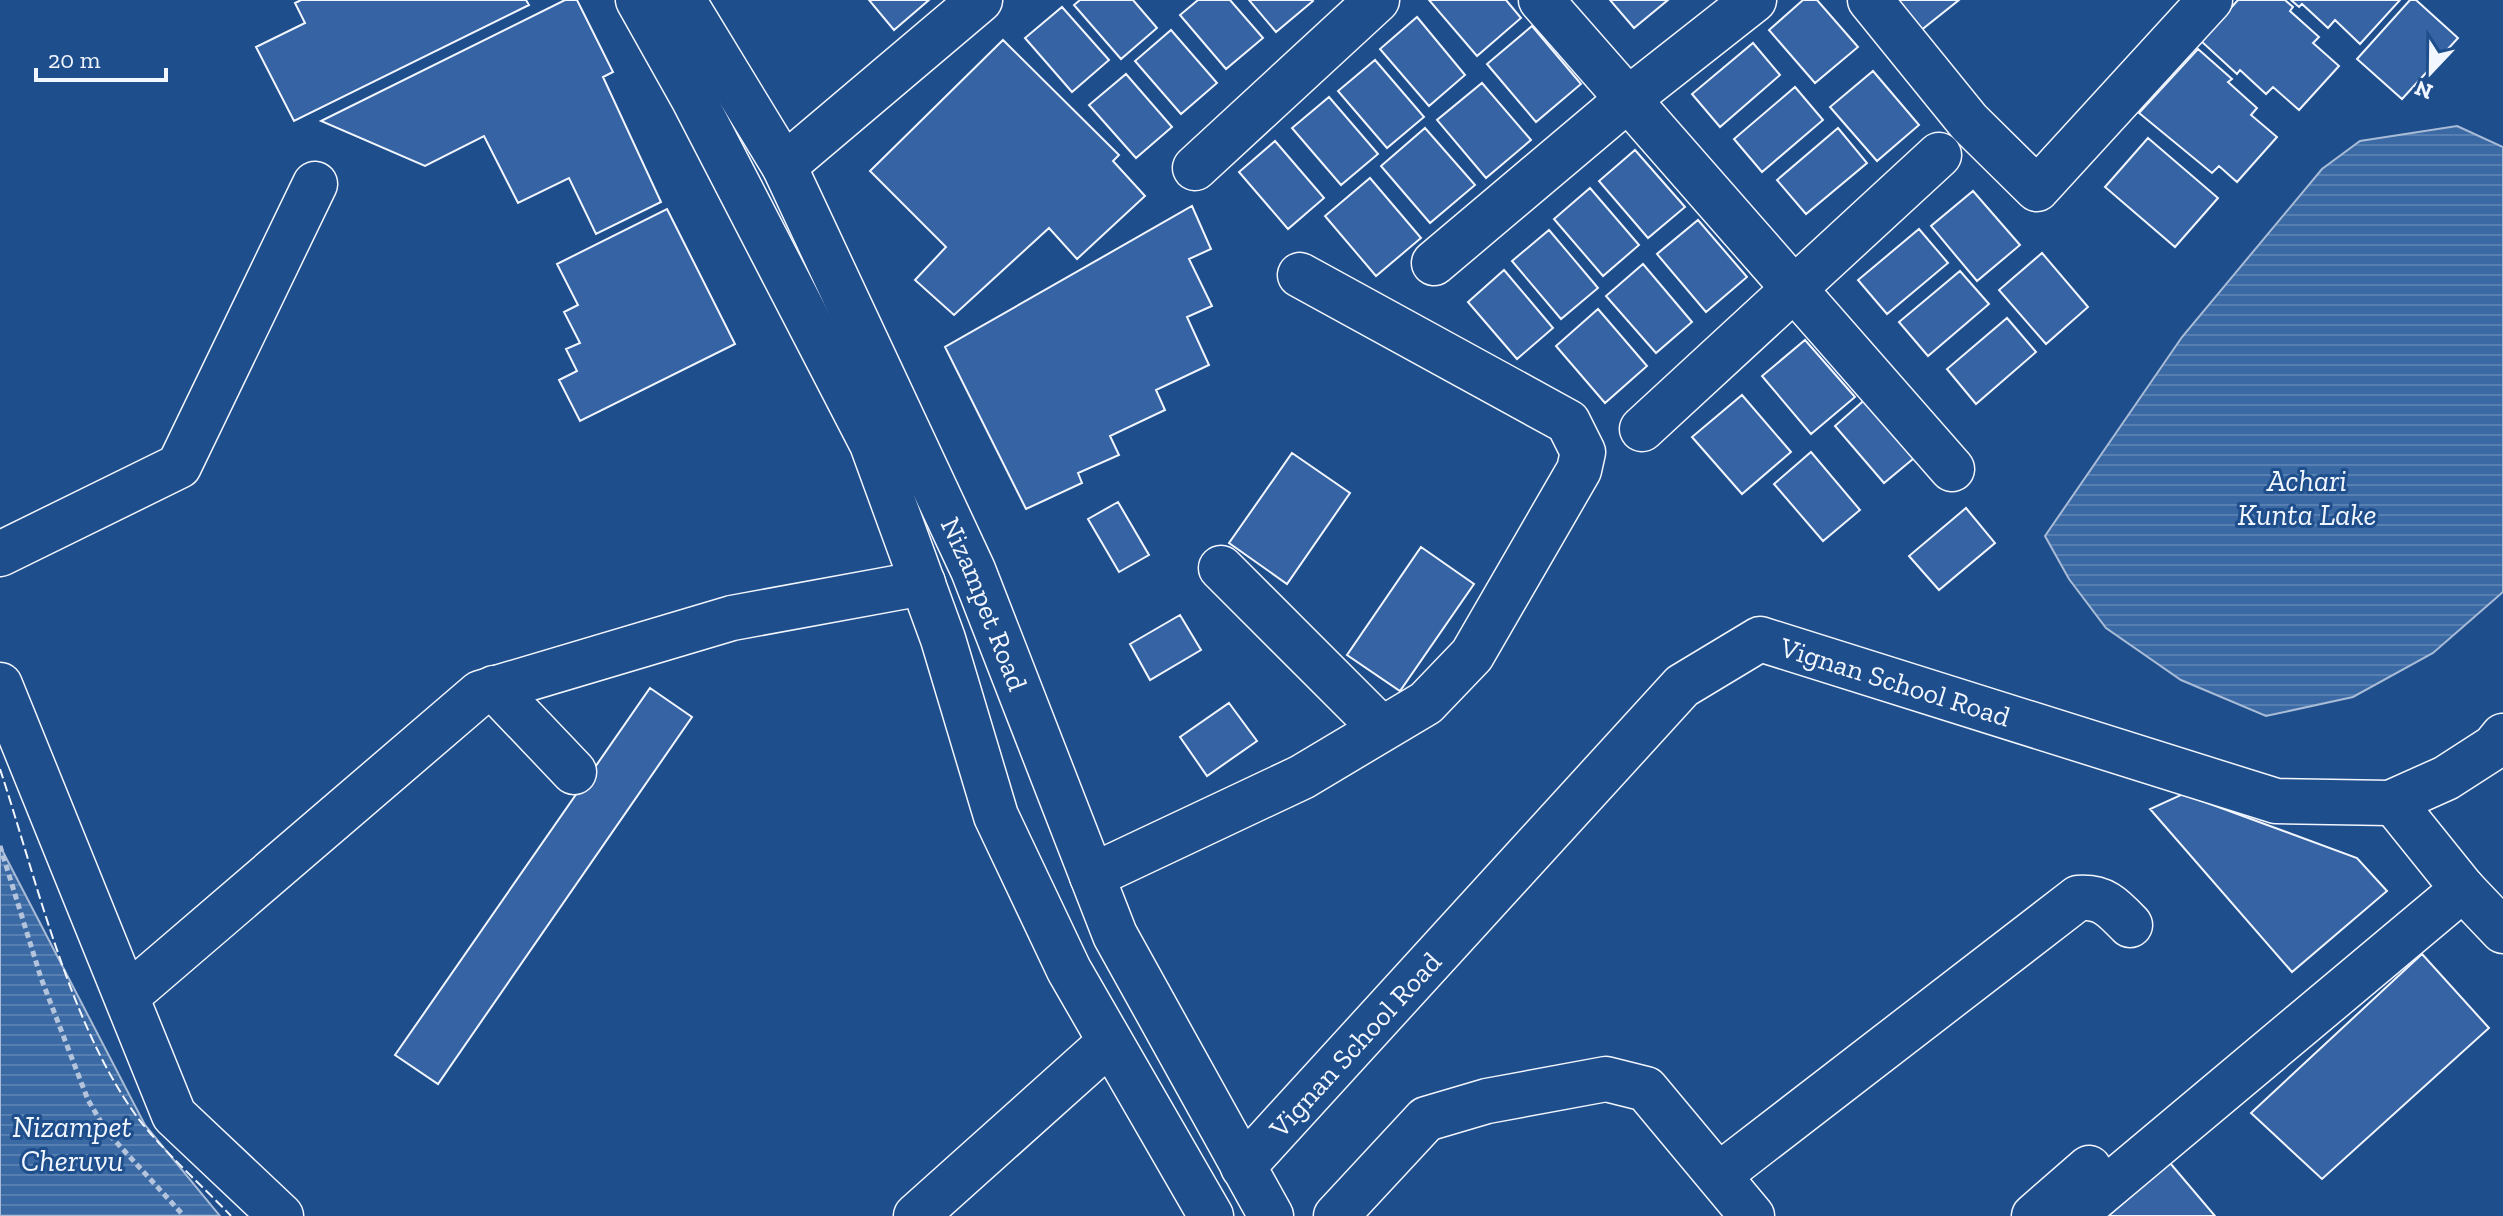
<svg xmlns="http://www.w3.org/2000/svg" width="2503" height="1216" font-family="'Zilla Slab',serif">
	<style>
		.water { fill: url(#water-rules); stroke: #a8bbd7; stroke-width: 2 }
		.building { fill: #3563a3; stroke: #f2f6ff; stroke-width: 2 }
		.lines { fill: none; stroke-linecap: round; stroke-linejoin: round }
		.minor-casing { stroke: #f2f6ff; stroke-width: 47 }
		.major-casing { stroke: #f2f6ff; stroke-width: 47 }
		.path { stroke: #b3c4dc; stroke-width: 5; stroke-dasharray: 6 4; stroke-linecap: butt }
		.minor { stroke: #1f4e8c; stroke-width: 44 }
		.major { stroke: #1f4e8c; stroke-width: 44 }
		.fence { stroke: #f2f6ff; stroke-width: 2; stroke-dasharray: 10 4; stroke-linecap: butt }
		.labels { text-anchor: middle; stroke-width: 6; stroke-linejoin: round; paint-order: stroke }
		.street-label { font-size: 28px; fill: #f2f6ff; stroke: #1f4e8c }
		.water-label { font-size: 30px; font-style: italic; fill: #f2f6ff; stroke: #1f4e8c }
	</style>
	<defs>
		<pattern id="water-rules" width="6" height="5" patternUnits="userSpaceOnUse" patternTransform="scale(2)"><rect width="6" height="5" fill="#3b69a3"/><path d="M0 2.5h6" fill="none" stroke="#587fb1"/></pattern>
	</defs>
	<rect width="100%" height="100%" fill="#1f4e8c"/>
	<!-- water -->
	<path class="water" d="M2457,126L2503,147V592L2433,653L2353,697L2266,716L2181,680L2106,628L2069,579L2045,536L2182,337L2322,169L2360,141Z
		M0,846L145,1125L220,1216H0Z"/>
	<!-- building -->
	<path class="building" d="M301,0H526L529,5L294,121L256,47L305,23L295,3Z
		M565,0H577L613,72L603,77L661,202L596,234L569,178L518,203L484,136L425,166L321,121Z
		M869,0H929L894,30Z
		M1080,0H1133L1157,28L1121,59L1074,5Z
		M1198,0H1230L1263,38L1226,69L1180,15Z
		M1249,0H1312L1313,1L1276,32Z
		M1429,0H1506L1521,18L1477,56Z
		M1610,0H1668L1634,28Z
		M1803,0H1817L1858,47L1815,83L1769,30Z
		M1879,0H1959L1910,39Z
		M2238,0H2285L2293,7L2290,11L2319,37L2313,43L2339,66L2299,110L2273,87L2266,94L2240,70L2237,74L2201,41Z
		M2291,0H2400L2360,44L2335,20L2328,28L2302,4L2299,7Z
		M2410,0H2416L2458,38L2402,99L2357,59Z
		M1062,7L1109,60L1072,92L1025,38Z
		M1417,17L1465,75L1429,106L1380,49Z
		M1532,26L1581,84L1536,122L1487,64Z
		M1171,30L1217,83L1181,114L1135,61Z
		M1003,40L1119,155L1113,161L1145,196L1077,259L1049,228L954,315L915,280L946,247L870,171Z
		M1753,43L1780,75L1720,127L1692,94Z
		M2198,49L2232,79L2228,82L2257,108L2251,115L2277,137L2237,182L2219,166L2212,173L2139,113Z
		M1375,60L1424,117L1387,148L1338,91Z
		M1873,71L1919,125L1877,161L1830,107Z
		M1126,74L1172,127L1136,158L1089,105Z
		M1482,83L1531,140L1486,178L1437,120Z
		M1795,87L1823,120L1762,172L1734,139Z
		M1329,97L1378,154L1341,185L1292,128Z
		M1425,128L1475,185L1430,223L1381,166Z
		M1838,128L1867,163L1806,214L1777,180Z
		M2148,138L2218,198L2175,247L2105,187Z
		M1275,141L1324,198L1288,229L1239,172Z
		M1635,150L1685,207L1648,238L1599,181Z
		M1370,178L1421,238L1376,276L1325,216Z
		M1590,188L1639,245L1603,276L1554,219Z
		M1973,191L2020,245L1977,281L1931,226Z
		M1192,206L1211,249L1189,259L1212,306L1187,317L1209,365L1156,390L1165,410L1110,436L1119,455L1078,473L1082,483L1026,509L945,347Z
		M667,209L735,344L580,421L559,380L577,371L566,349L580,343L564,312L578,305L557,264Z
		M1698,220L1747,277L1706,312L1657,254Z
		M1919,229L1948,263L1887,314L1858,280Z
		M1549,230L1598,288L1561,319L1512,261Z
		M2042,253L2088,307L2046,344L1999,290Z
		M1643,264L1692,322L1656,353L1606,296Z
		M1504,270L1553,328L1517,359L1468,302Z
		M1960,271L1989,304L1928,356L1899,322Z
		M1598,309L1647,366L1605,403L1556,346Z
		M2007,318L2036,352L1976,404L1947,369Z
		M1805,340L1855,397L1811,434L1762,376Z
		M1742,395L1791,452L1742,494L1692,437Z
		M1869,396L1919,454L1884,483L1835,426Z
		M1811,452L1860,510L1823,541L1774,484Z
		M1292,453L1350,493L1287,584L1229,543Z
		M1118,502L1149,555L1119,572L1088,519Z
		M1966,508L1995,543L1939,590L1909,556Z
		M1421,547L1474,584L1400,691L1347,655Z
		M1180,615L1201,650L1150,680L1130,644Z
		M650,688L692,717L438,1084L395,1055Z
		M1229,703L1257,741L1207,776L1180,737Z
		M2183,794L2357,858L2387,891L2292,972L2150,809Z
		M2422,954L2489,1028L2322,1179L2251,1113Z
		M2170,1163L2215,1216H2108Z"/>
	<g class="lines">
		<defs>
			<g id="minor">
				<path d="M1541,0L1952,469"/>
				<path d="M1870,0L1969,122L2037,189L2210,0"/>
				<path d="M784,166L980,0"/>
				<path d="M1195,168L1377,0"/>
				<path d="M1434,263L1627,100L1754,0"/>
				<path d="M1642,429L1939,155"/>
				<path d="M0,554L179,466L315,184"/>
				<path d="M1221,568L1381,728"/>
				<path d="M0,685L174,1115L281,1216"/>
				<path d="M494,688L574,772"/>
				<path d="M1092,876L1302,777L1426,703L1472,655L1579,470L1583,452L1568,422L1300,275"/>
				<path d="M2463,889L2503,931"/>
				<path d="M140,985L480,693L732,618L923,583"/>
				<path id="s1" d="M1243,1167L1682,686L1760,639L2276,801L2390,803L2446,778L2494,747L2503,736"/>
				<path d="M1719,1175L2078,898C2103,896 2113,907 2130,925"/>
				<path d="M916,1216L1110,1042"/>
				<path d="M1336,1216L1426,1119L1487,1101L1606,1079L1646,1089L1752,1216"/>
				<path d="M2034,1216L2089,1168"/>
				<path d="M2073,1216L2463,889L2393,802"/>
			</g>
			<g id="major">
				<path d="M638,0L693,98L872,444L943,639L996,816L1069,970L1211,1216"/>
				<path id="s2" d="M683,0L784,166L973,570L1115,935L1271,1216"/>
			</g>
		</defs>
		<!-- minor casing -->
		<use href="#minor" class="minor-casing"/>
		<!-- major casing -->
		<use href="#major" class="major-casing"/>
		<!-- path -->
		<path class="path" d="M0,846L41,978L88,1100L107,1132L184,1216"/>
		<!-- minor -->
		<use href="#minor" class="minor"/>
		<!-- major -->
		<use href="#major" class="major"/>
		<!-- fence -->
		<path class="fence" d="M0,769C36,878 69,1022 135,1114C162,1151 200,1183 231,1216"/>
	</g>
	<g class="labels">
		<!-- street labels -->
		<g class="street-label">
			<text dy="10" stroke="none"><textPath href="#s2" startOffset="676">Nizampet Road</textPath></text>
			<text dy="10" stroke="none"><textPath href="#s1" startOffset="884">Vignan School Road</textPath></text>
			<text dy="10" stroke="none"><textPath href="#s1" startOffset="166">Vignan School Road</textPath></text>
		</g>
		<!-- water labels -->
		<g class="water-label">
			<text x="2307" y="491">Achari<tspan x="2307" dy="34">Kunta Lake</tspan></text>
			<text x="72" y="1137">Nizampet<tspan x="72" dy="34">Cheruvu</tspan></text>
		</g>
	</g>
	<!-- north arrow -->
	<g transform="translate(2431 72) rotate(202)" stroke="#1f4e8c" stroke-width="6" paint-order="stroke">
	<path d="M0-6L14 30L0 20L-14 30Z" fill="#f2f6ff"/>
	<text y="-12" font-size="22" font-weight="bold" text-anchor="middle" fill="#f2f6ff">N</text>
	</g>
	<!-- scale -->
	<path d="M36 68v12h130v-12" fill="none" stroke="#f2f6ff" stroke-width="4"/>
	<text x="48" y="68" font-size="24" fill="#f2f6ff" stroke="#1f4e8c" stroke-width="6" paint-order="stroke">20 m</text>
</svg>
